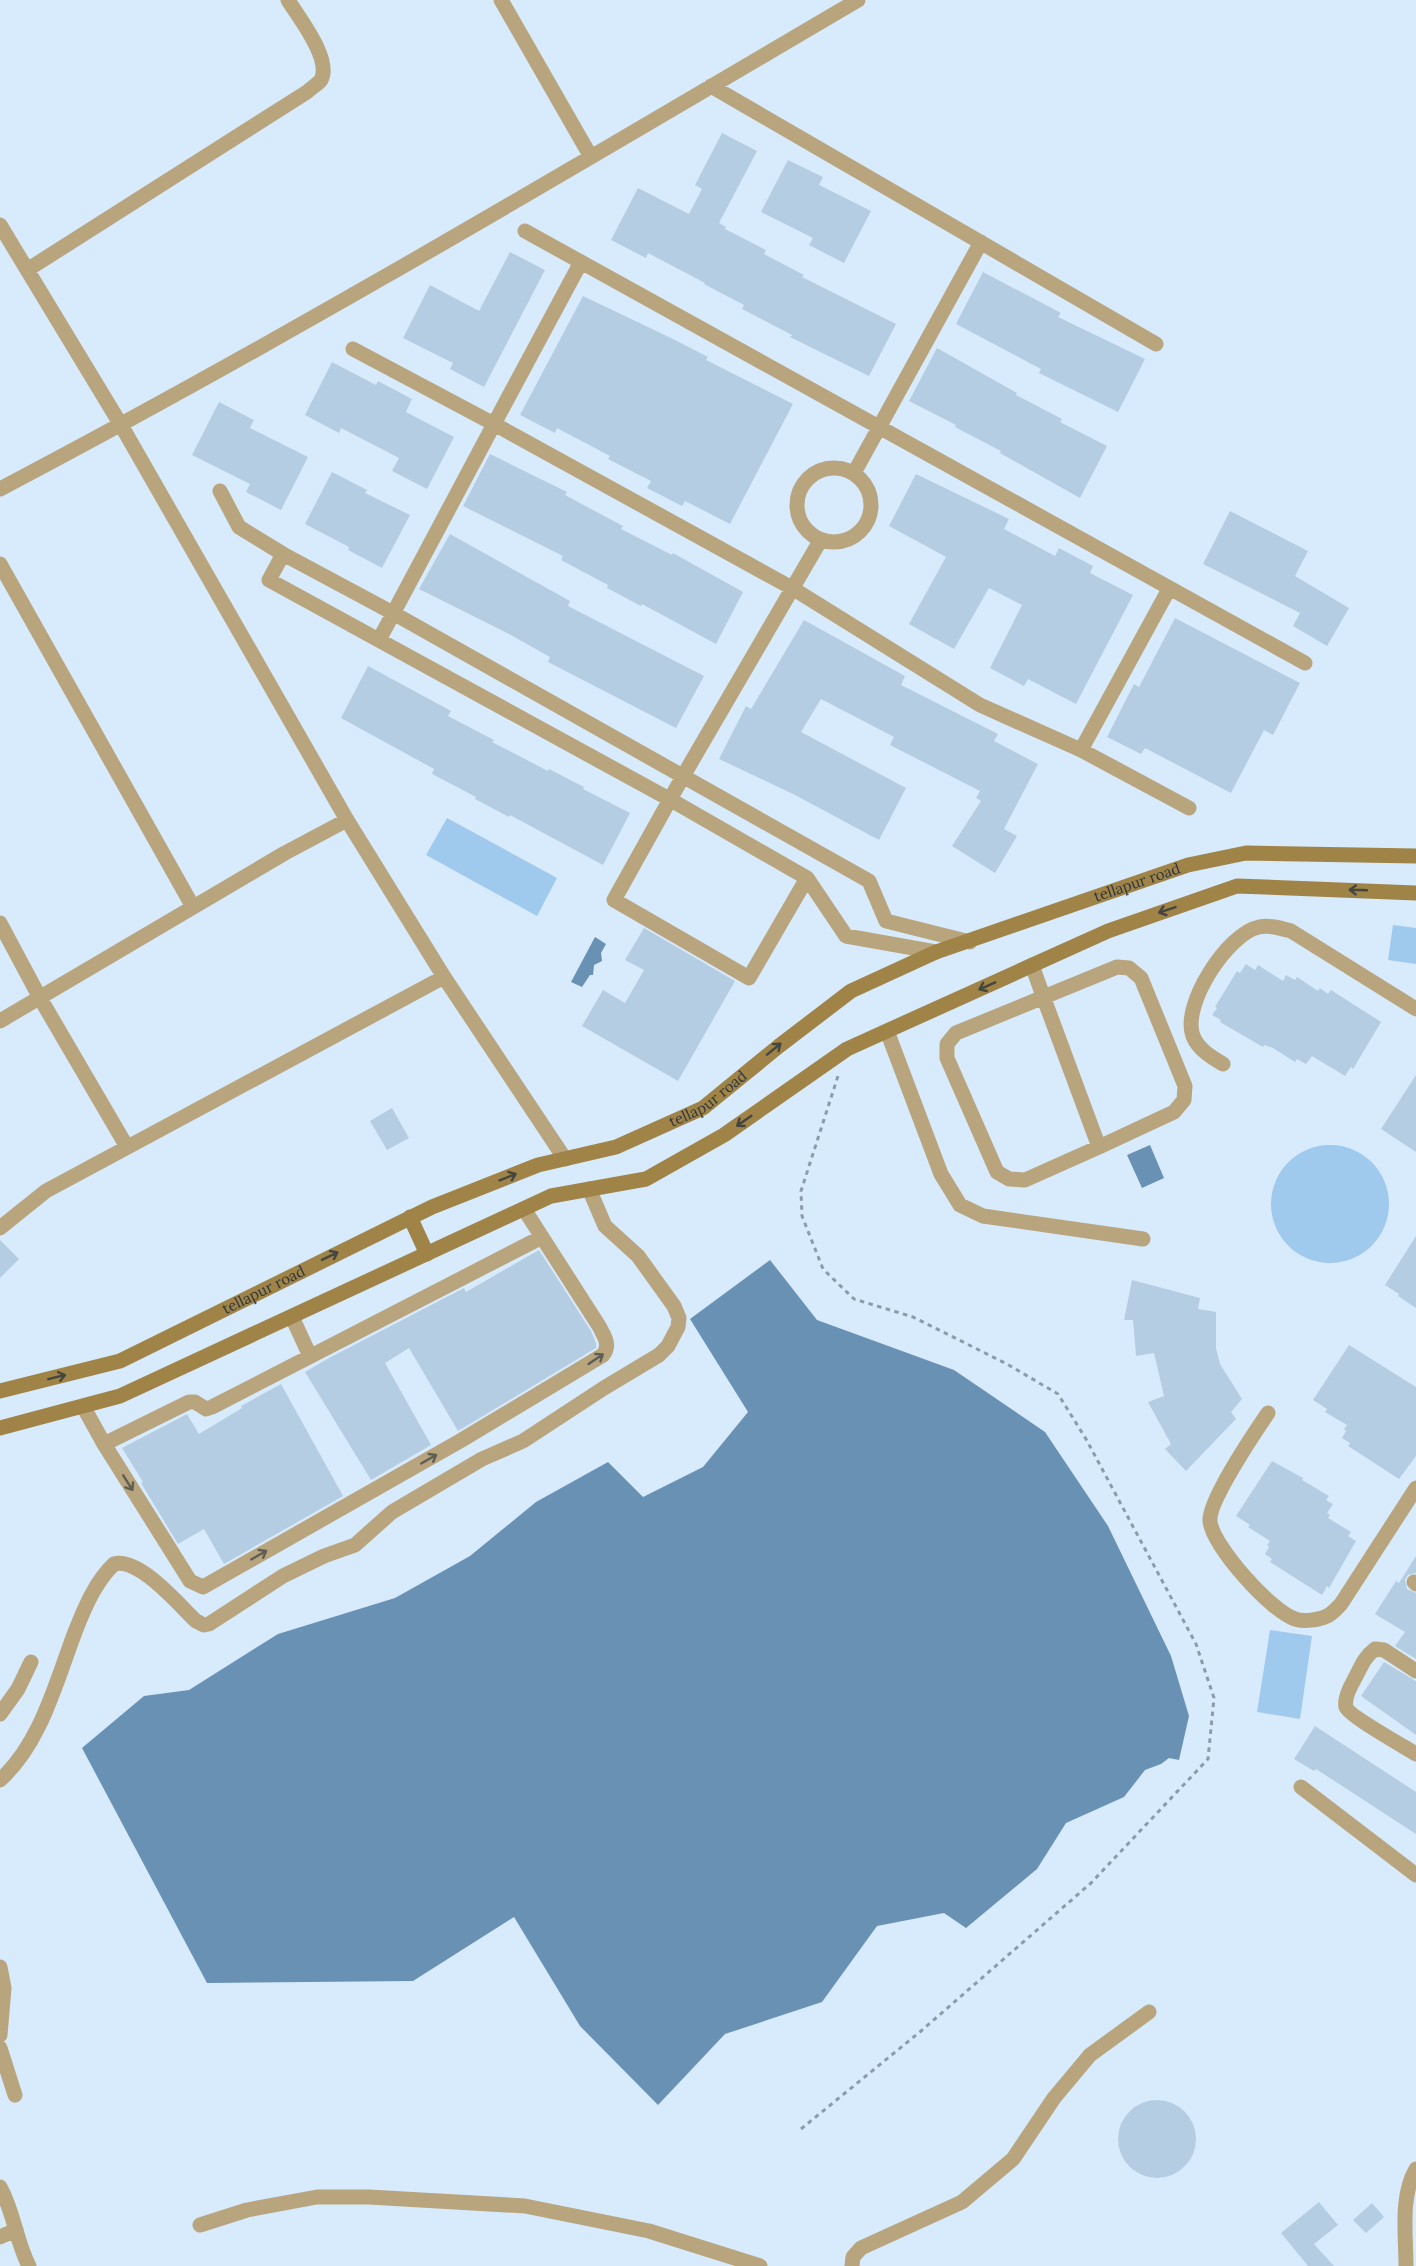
<svg xmlns="http://www.w3.org/2000/svg" width="1416" height="2266" font-family="Lora,serif">
	<style>
		.green { fill: #a0c9ee }
		.water { fill: #6991b4 }
		.building { fill: #b5cde2 }
		.lines { fill: none; stroke-linecap: round; stroke-linejoin: round }
		.path { stroke: #8c9ba8; stroke-width: 3; stroke-dasharray: 4.5 4.5; stroke-linecap: butt }
		.street { stroke: #b8a57e; stroke-width: 15 }
		.secondary { stroke: #a08346; stroke-width: 15 }
		.oneway { stroke: #444640 }
		.oneway2 { stroke: #5e5e55 }
		.labels { text-anchor: middle; stroke-width: 5; stroke-linejoin: round; paint-order: stroke }
		.street-label { font-size: 15px; fill: #2d373f; stroke: #d8ebfc }
	</style>
	<rect width="100%" height="100%" fill="#d8ebfc"/>
	<!-- green -->
	<path class="green" d="M447,818L557,878L537,916L426,855Z
		M1393,925L1416,928V964L1388,960Z
		M1271 1204a59 59 0 1 1 118 0a59 59 0 1 1-118 0Z
		M1270,1630L1312,1636L1300,1719L1257,1712Z"/>
	<!-- water -->
	<path class="water" d="M595,937L606,944L601,953L602,961L594,965L593,975H590L582,987L571,982Z
		M1150,1145L1164,1178L1142,1188L1127,1155Z
		M770,1260L817,1320L954,1370L1045,1432L1108,1526L1171,1656L1189,1716L1179,1760L1169,1758L1161,1764L1145,1770L1124,1797L1066,1823L1037,1869L966,1928L944,1913L877,1926L822,2002L725,2034L658,2105L580,2026L514,1917L413,1981L207,1983L82,1748L144,1696L189,1690L278,1634L395,1598L470,1556L536,1502L608,1462L643,1497L703,1467L748,1412L690,1319Z"/>
	<!-- building -->
	<path class="building" d="M722,133L757,151L719,223L726,227L725,229L766,250L764,254L804,275L802,277L896,324L869,376L790,337L792,335L742,309L744,305L704,284L705,283L648,253L646,258L611,240L638,188L689,214L702,189L695,185Z
		M788,160L823,177L819,185L871,211L844,263L809,245L813,238L761,212Z
		M510,252L545,270L484,387L450,369L453,363L403,338L430,285L479,311Z
		M983,272L1061,313L1058,317L1145,359L1118,412L1039,373L1041,369L956,324Z
		M583,296L673,339L708,357L706,360L793,404L730,524L685,501L682,506L647,488L651,481L608,459L610,456L557,428L555,433L520,415Z
		M937,348L1017,393L1016,395L1062,419L1060,422L1107,446L1080,498L1000,453L1001,451L955,427L956,425L909,401Z
		M332,362L376,385L378,381L412,399L406,412L454,437L427,489L392,471L399,458L341,428L339,433L305,415Z
		M219,402L254,420L250,428L308,457L281,510L246,492L250,484L192,455Z
		M490,454L567,492L565,495L623,526L621,529L672,555L673,553L743,592L716,644L642,604L641,606L607,588L608,585L561,560L563,556L463,506Z
		M332,472L367,490L365,493L410,515L382,568L348,550L349,547L305,524Z
		M916,474L1009,519L1004,529L1055,556L1059,548L1093,566L1090,573L1133,595L1076,704L1028,679L1024,686L990,668L1022,605L989,588L954,649L909,624L946,557L889,526Z
		M1230,511L1308,551L1295,576L1349,608L1327,646L1293,626L1300,613L1203,564Z
		M450,534L570,601L568,606L704,676L676,728L548,662L550,657L509,634L419,589Z
		M1175,618L1300,683L1273,735L1264,730L1231,793L1145,748L1141,754L1107,737L1134,684L1139,687Z
		M804,620L905,676L901,685L998,734L994,741L1038,764L1004,829L1017,836L995,873L952,846L981,801L976,798L980,791L890,745L894,737L821,699L801,732L906,788L879,840L795,795L719,759L746,706L751,709Z
		M368,666L451,711L448,716L494,740L492,742L548,771L549,769L584,787L583,789L630,813L603,865L510,815L509,817L475,799L476,797L432,774L434,769L341,718Z
		M644,928L735,981L678,1081L582,1026L603,990L625,1003L644,970L625,960Z
		M1246,964L1255,970L1258,965L1283,981L1286,975L1295,980L1297,977L1318,991L1320,988L1328,994L1331,990L1381,1022L1353,1069L1351,1067L1345,1076L1312,1056L1306,1064L1297,1059L1295,1062L1273,1048L1264,1045L1263,1047L1220,1022L1221,1020L1212,1015L1217,1008L1215,1007L1237,971L1240,973Z
		M1416,1075V1152L1381,1129Z
		M392,1108L409,1138L387,1150L370,1121Z
		M1416,1236V1308L1398,1296L1399,1294L1385,1285Z
		M0,1240L19,1259L0,1278Z
		M539,1250L591,1331L596,1343V1348L458,1431L409,1348L385,1363L431,1445L371,1480L305,1372L329,1358L464,1288L466,1292Z
		M1132,1280L1200,1298L1198,1309L1216,1312V1348L1220,1364L1242,1399L1231,1412L1236,1419L1186,1471L1165,1449L1171,1444L1148,1402L1164,1396L1154,1353L1136,1356L1133,1320H1124Z
		M1349,1345L1416,1387V1456L1399,1479L1348,1446L1350,1443L1342,1438L1346,1431L1344,1429L1347,1425L1325,1412L1327,1409L1313,1400Z
		M281,1384L343,1496L224,1564L204,1529L178,1544L141,1483L143,1482L122,1448L187,1414L199,1434L242,1408L241,1406Z
		M1272,1461L1303,1478L1302,1480L1329,1496L1326,1500L1333,1504L1327,1513L1330,1515L1328,1518L1351,1532L1348,1536L1356,1541L1329,1588L1327,1586L1322,1595L1270,1562L1272,1559L1265,1554L1269,1547L1267,1545L1270,1541L1248,1527L1250,1525L1236,1516Z
		M1416,1556V1573L1408,1575L1405,1580L1407,1589L1416,1593V1659L1395,1646L1405,1632L1375,1614L1396,1581L1399,1583Z
		M1384,1662L1416,1681V1735L1361,1696Z
		M1315,1726L1416,1792V1834L1316,1769L1314,1771L1294,1759Z
		M1118 2139a39 39 0 1 1 78 0a39 39 0 1 1-78 0Z
		M1319,2202L1338,2225L1314,2244L1334,2266H1308L1281,2233Z
		M1372,2203L1384,2217L1366,2233L1353,2220Z"/>
	<g class="lines">
		<!-- path -->
		<path class="path" d="M801,2129L921,2031L1091,1883L1208,1759L1214,1698L1196,1644L1086,1439L1058,1394L1007,1364L913,1317L854,1299L823,1269L802,1216L801,1191L838,1076"/>
		<!-- street -->
		<path class="street" d="M501,0L591,157
			M711,86L1156,344
			M0,225L121,425L347,820L444,977L565,1159
			M525,231L581,262
			M27,270L307,92C311,88 318,84 321,80C332,59 299,18 288,0
			M353,349L494,424L379,640
			M797 505a37 37 0 1 1 74 0a37 37 0 1 1-74 0Z
			M854,473L981,242
			M0,489C291,336 574,167 858,0
			M220,491L239,527L283,554L393,613L869,881L886,921L970,942
			M283,554L269,580L671,800L807,878L846,936L936,952
			M0,564L193,907
			M1081,750L1169,589
			M1189,808L1081,750L980,705L792,588L494,424L581,262L1305,663
			M807,878L749,978L614,900L682,778L820,541
			M0,923L40,998L127,1147
			M1032,965L1043,996L1099,1147L1025,1180L1009,1179L997,1172L947,1058V1044L956,1033L1117,967L1129,968L1141,978L1185,1086L1184,1100L1174,1112L1099,1147
			M0,1021L285,853L347,820
			M887,1031L941,1174L960,1205L983,1216L1143,1239
			M1223,1064C1211,1057 1198,1049 1193,1036C1181,1005 1228,933 1259,927C1270,925 1280,928 1291,931L1416,1009
			M0,1228L46,1191L444,977
			M292,1317L310,1356
			M83,1406L104,1444L190,1581L203,1587L460,1441L603,1355C611,1345 604,1336 599,1326L524,1209
			M1268,1413C1255,1432 1208,1502 1210,1521C1212,1546 1272,1612 1295,1619C1303,1622 1319,1620 1327,1616C1332,1614 1337,1608 1341,1604L1416,1488
			M104,1444L189,1402H195L206,1409L212,1407L542,1237
			M1414,1582L1416,1584
			M1416,1671L1384,1650L1375,1649C1364,1657 1360,1669 1354,1680C1350,1687 1344,1699 1346,1707C1349,1716 1405,1747 1416,1754
			M0,1714L18,1689L31,1662
			M0,1780C41,1743 56,1682 75,1632C84,1609 95,1582 114,1564C139,1557 179,1605 196,1621L204,1625L209,1624L283,1576L324,1556L355,1545L392,1512L482,1459L523,1441L604,1388L659,1355L668,1346L678,1327L679,1318L674,1306L638,1256L605,1226L589,1189
			M1301,1787L1416,1875
			M0,1967L4,1988L0,2035
			M0,2048L15,2095
			M0,2187C14,2212 16,2241 29,2266
			M200,2225L247,2210L317,2197H369L525,2206L649,2231L760,2266
			M0,2237L16,2230
			M852,2266L853,2257L861,2248L962,2202L1013,2159L1054,2098L1090,2055L1149,2012
			M1406,2266C1406,2235 1400,2196 1416,2169"/>
		<!-- secondary -->
		<g class="secondary">
			<path d="M410,1217L427,1254"/>
			<path id="s1" d="M0,1391L120,1361L432,1207L538,1165L616,1147L703,1108L779,1046L851,991L936,952L1188,865L1246,853L1416,856"/>
			<path d="M0,1428L120,1396L551,1196L646,1179L724,1135L847,1049L1108,931L1237,886L1416,893"/>
		</g>
	</g>
	<!-- one-way arrows -->
	<defs><path id="oneway-shaft" d="M-6 0H5M1.5-3L5.5 0L1.5 3" fill="none" stroke-width="1.6" stroke-linecap="round" stroke-linejoin="round" transform="scale(1.5)"/></defs>
	<g class="oneway">
		<use href="#oneway-shaft" transform="translate(1358 890) rotate(-178)"/>
		<use href="#oneway-shaft" transform="translate(1167 910) rotate(161)"/>
		<use href="#oneway-shaft" transform="translate(987 986) rotate(156)"/>
		<use href="#oneway-shaft" transform="translate(774 1049) rotate(-39)"/>
		<use href="#oneway-shaft" transform="translate(744 1121) rotate(145)"/>
		<use href="#oneway-shaft" transform="translate(508 1177) rotate(-22)"/>
		<use href="#oneway-shaft" transform="translate(330 1256) rotate(-26)"/>
		<use href="#oneway-shaft" transform="translate(57 1377) rotate(-14)"/>
	</g>
	<g class="oneway2">
		<use href="#oneway-shaft" transform="translate(596 1359) rotate(-34)"/>
		<use href="#oneway-shaft" transform="translate(429 1459) rotate(-30)"/>
		<use href="#oneway-shaft" transform="translate(128 1483) rotate(58)"/>
		<use href="#oneway-shaft" transform="translate(259 1555) rotate(-30)"/>
	</g>
	<g class="labels">
		<!-- street labels -->
		<g class="street-label">
			<text dy="5" stroke="none"><textPath href="#s1" startOffset="1256">tellapur road</textPath></text>
			<text dy="5" stroke="none"><textPath href="#s1" startOffset="770">tellapur road</textPath></text>
			<text dy="5" stroke="none"><textPath href="#s1" startOffset="284">tellapur road</textPath></text>
		</g>
	</g>
</svg>
